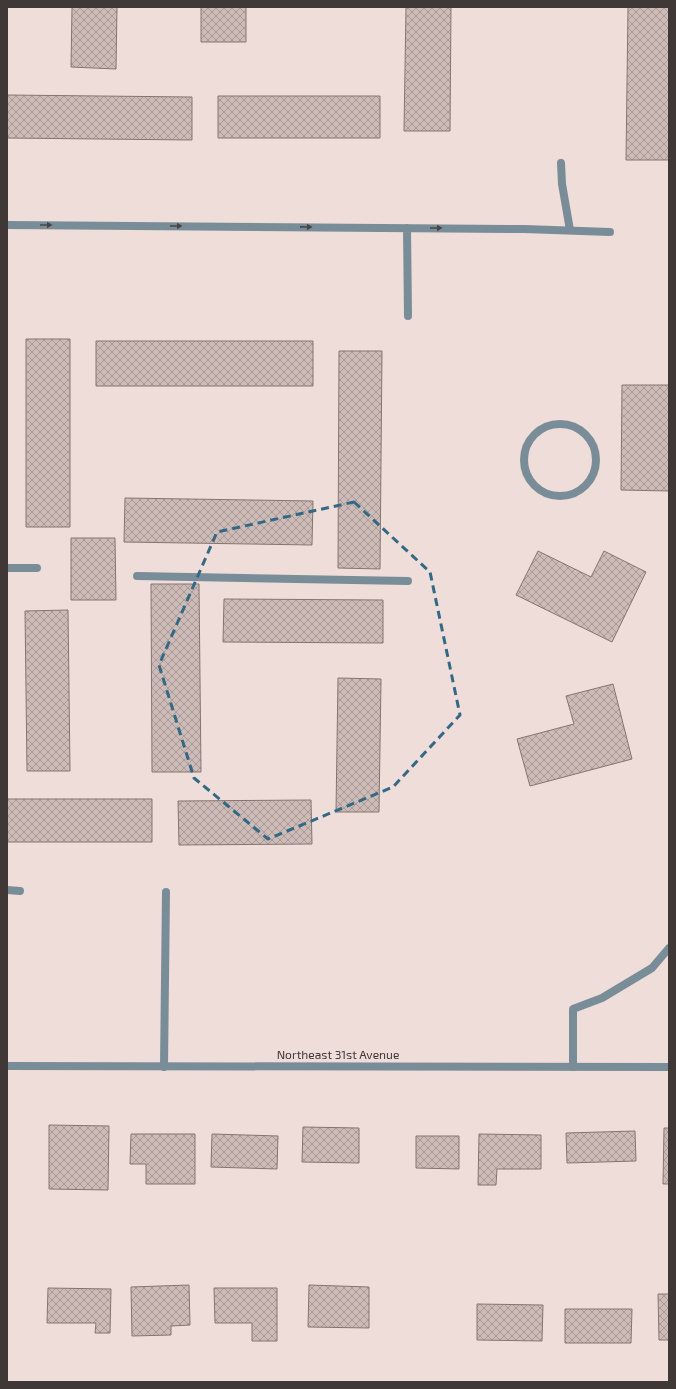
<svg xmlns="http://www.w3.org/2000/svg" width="676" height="1389" font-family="'Exo 2',sans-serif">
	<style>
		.building { fill: url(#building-cross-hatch); stroke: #857571 }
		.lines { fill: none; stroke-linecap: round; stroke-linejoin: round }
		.service { stroke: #798d98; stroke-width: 8 }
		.tertiary { stroke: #798d98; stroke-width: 8 }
		.oneway { fill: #494546 }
		.marked { fill: none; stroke: #346985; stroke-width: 3; stroke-dasharray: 8 5; stroke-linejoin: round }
		.labels { text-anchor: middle; stroke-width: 3.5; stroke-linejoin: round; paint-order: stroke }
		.street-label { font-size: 12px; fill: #403837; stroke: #efddd9 }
	</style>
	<defs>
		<pattern id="building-cross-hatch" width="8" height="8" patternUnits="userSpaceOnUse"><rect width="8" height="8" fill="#cdbbb7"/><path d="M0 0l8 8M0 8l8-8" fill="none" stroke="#a89996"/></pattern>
	</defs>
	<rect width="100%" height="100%" fill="#efddd9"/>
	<!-- building -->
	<path class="building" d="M72,7H117L116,69L71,67Z
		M201,7H246V42H201Z
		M406,7H451L450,131H404Z
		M628,7H669V160H626Z
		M7,95L192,97V140L7,138Z
		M218,96H380V138H218Z
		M26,339H70V527H26Z
		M96,341H313V386H96Z
		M339,351H382L380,569L338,568Z
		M622,385H669V491L621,490Z
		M125,498L313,501L312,545L124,542Z
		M71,538H115L116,600H71Z
		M538,551L591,577L604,551L646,572L612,642L516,595Z
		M151,584H199L201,772H152Z
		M224,599L383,600V643L223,642Z
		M68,610L70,771H27L25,611Z
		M338,678L381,679L379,812H336Z
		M613,684L632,759L530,786L517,739L574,724L566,696Z
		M7,799H152V842H7Z
		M311,800L312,844L179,845L178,801Z
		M49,1125L109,1126L108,1190L49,1189Z
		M303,1127L359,1128V1163L302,1162Z
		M664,1128H669V1184H663Z
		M635,1131L636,1161L567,1163L566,1133Z
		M131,1134H195V1184H146V1164H130Z
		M212,1134L278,1136L277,1169L211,1167Z
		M479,1134L541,1135V1169H497L496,1185H478Z
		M416,1136H459V1169L416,1168Z
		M189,1285L190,1325L171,1326V1335L132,1336L131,1287Z
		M309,1285L369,1287V1328L308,1327Z
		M48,1288L111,1289L110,1333H95L96,1323H47Z
		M214,1288H277V1341H252V1323H215Z
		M658,1294H669V1340H659Z
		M477,1304L543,1305L542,1341L477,1340Z
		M565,1309H632L631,1343H565Z"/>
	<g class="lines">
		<!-- service -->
		<path class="service" d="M561,163L562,184L570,230
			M7,225L524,229L610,232
			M407,228L408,316
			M524 460a36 36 0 1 1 72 0a36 36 0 1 1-72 0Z
			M7,568H37
			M137,576L408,581
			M7,890L20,891
			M164,1067L166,892
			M573,1067V1009L602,998L652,968L669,948"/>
		<!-- tertiary -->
		<path class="tertiary" d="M7,1066L669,1067"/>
	</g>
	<!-- one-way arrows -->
	<defs><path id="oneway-solid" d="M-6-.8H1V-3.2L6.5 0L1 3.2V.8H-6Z"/></defs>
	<g class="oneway">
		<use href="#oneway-solid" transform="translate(46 225)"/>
		<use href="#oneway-solid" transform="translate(176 226)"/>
		<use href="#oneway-solid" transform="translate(306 227) rotate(1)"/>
		<use href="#oneway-solid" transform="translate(436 228)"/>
	</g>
	<!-- marked area -->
	<path class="marked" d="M354,502L430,572L460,715L393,787L268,839L194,778L159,665L217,532Z"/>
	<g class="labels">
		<!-- street labels -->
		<g class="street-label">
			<text x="338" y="1059">Northeast 31st Avenue</text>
		</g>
	</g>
	<!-- border -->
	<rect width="676" height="1389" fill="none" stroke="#403837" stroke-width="16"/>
</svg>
